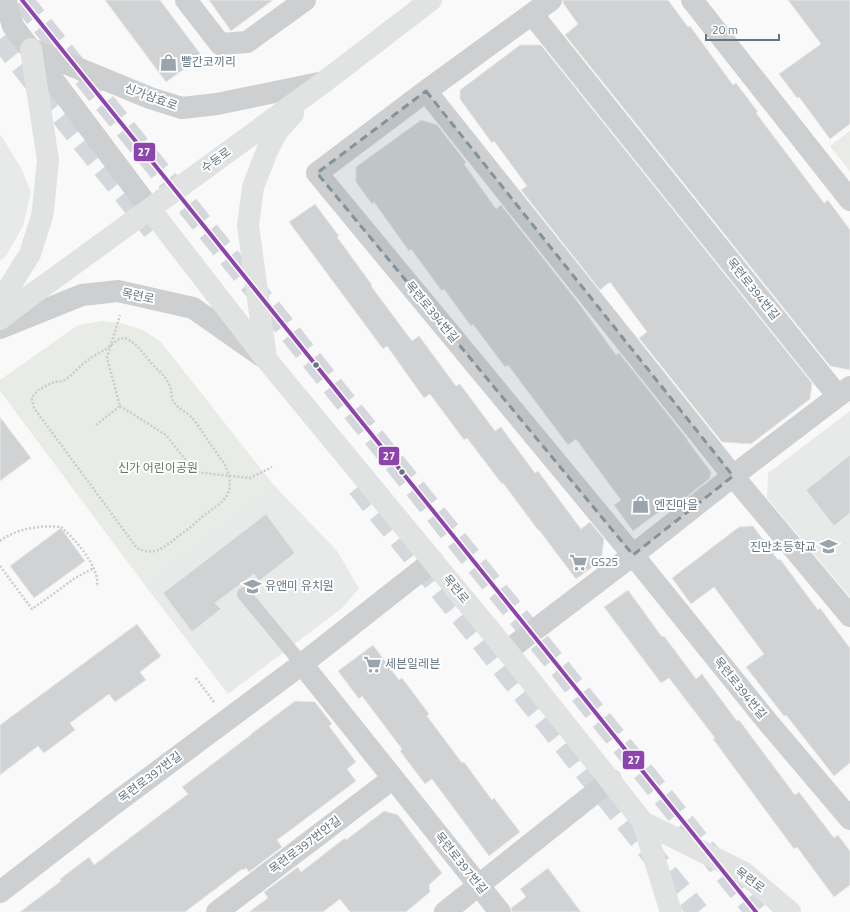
<svg xmlns="http://www.w3.org/2000/svg" width="850" height="912" font-family="'Titillium Web','Noto Sans KR',sans-serif">
	<style>
		.built { fill: #e8e9e9 }
		.green { fill: #e8ebe6 }
		.building { fill: #d0d2d3; stroke: #e8e8e8 }
		.lines { fill: none; stroke-linecap: round; stroke-linejoin: round }
		.highway-tunnel { stroke: #d4d8dc; stroke-width: 22; stroke-dasharray: 22 11; stroke-linecap: butt }
		.path { stroke: #cbcccd; stroke-width: 2.5; stroke-dasharray: 2 2; stroke-linecap: butt }
		.lane { stroke: #cecfd0; stroke-width: 14 }
		.street { stroke: #cecfd0; stroke-width: 22 }
		.secondary { stroke: #e1e2e2; stroke-width: 22 }
		.bus-1-casing { stroke: #fff; stroke-width: 7 }
		.bus-1 { stroke: #8e44ad; stroke-width: 4 }
		.marked { fill: #84929c; fill-opacity: 0.2; stroke: #84929c; stroke-width: 3; stroke-dasharray: 8 5; stroke-linejoin: round }
		.bus-dot { fill: #657683; stroke: #fff; stroke-width: 1.5 }
		.labels { text-anchor: middle; stroke-width: 4; stroke-linejoin: round; paint-order: stroke }
		.poi-label { font-size: 12px; fill: #657683; stroke: #fff; text-anchor: start }
		.street-label { font-size: 12px; fill: #657683; stroke: #fff }
		.park-label { font-size: 12px; fill: #687a64; stroke: #fff }
		.line-badge { stroke: #fff; stroke-width: 1.5 }
		.badge-label { font-size: 11px; text-anchor: middle; font-weight: bold; fill: #fff }
	</style>
	<rect width="100%" height="100%" fill="#f9f9f9"/>
	<!-- built -->
	<path class="built" d="M0,134L21,168L31,192L23,226L6,256L0,261Z
		M850,411V597L767,498L768,473Z
		M272,483L338,552L359,589L341,609L228,694L144,584Z"/>
	<!-- green -->
	<path class="green" d="M850,131V171L830,146Z
		M102,321L120,323L143,330L161,342L272,483L144,584L0,391V380L78,325Z"/>
	<!-- building -->
	<path class="building" d="M105,0H160L202,56L166,82Z
		M209,0H273L231,31Z
		M563,0H668L688,27L690,26L733,85L736,83L758,112L756,113L824,203L828,200L850,230V370L830,366L565,35L578,24L563,3Z
		M788,0H850V124L830,139L799,97L797,98L779,74L821,44Z
		M520,45H541L812,383L810,399L751,444L722,442L639,338L647,332L610,282L600,290L521,190L527,186L494,141L492,143L460,99V90Z
		M421,120L437,125L466,162L464,164L496,209L501,205L580,305L616,355L619,353L688,440H687L711,472L710,478L678,504L675,500L633,531L614,505L621,500L576,439L568,445L508,365L505,367L473,324L471,326L444,289L442,291L411,249L409,251L374,202L372,204L356,182V167Z
		M315,204L339,236L337,237L372,285L371,286L412,341L419,336L456,386L460,384L495,431L501,427L535,473L538,471L581,529L590,522L604,539L601,561L576,579L539,530H538L503,483L502,484L467,438L464,440L430,394L424,398L387,346L383,349L289,222Z
		M0,417L31,458L0,481Z
		M850,455V513L834,526L806,490Z
		M266,514L295,553L259,581L254,574L215,603L221,609L192,632L163,593Z
		M753,526L778,560L780,559L818,610L820,608L850,648V763L834,776L786,715L784,716L746,667L764,654L714,587L691,604L672,578L739,527Z
		M61,528L85,561L34,598L10,566Z
		M628,590L662,637L664,636L696,679L702,674L737,721L739,720L795,795L799,792L834,838L838,835L850,851V885L834,897L797,847L794,849L713,739L715,738L669,678L661,683L604,607Z
		M137,624L161,656L140,672L146,680L115,702L109,694L70,723L75,730L44,753L38,746L0,775V725Z
		M373,645L399,680L402,678L429,714L427,716L462,763L464,762L492,800L494,798L520,832L489,856L432,779L425,784L400,751L402,749L362,696L359,699L338,671Z
		M295,701L315,702L332,724L329,726L356,762L347,769L356,781L277,840L282,847L249,872L246,868L243,870L242,869L185,912H20L61,881L60,879L89,857L94,865L188,794L182,787L252,734H251Z
		M384,811L398,815L442,873L429,885L430,892L406,912H350L340,899L323,912H249L268,898L264,892L298,867L301,872L345,838L346,840Z
		M548,868L581,912H512L511,908L526,897L520,889Z"/>
	<g class="lines">
		<!-- highway-tunnel -->
		<path class="highway-tunnel" d="M22,0L756,912
			M0,39L153,230
			M358,487L698,912"/>
		<!-- path -->
		<path class="path" d="M125,338C139,344 145,357 155,367C161,373 166,377 170,386C172,391 171,396 173,401C177,408 188,413 193,419C201,429 207,440 214,449C218,455 223,461 226,467C229,473 231,485 229,491C224,504 211,509 201,518C194,524 187,530 180,535C164,547 156,557 137,548L34,408L32,399L33,396L38,390L54,382L63,381L69,377L83,364L92,357L106,349L119,339Z
			M120,406L166,435L195,472L250,478L272,467
			M96,425L120,406L107,358L120,315
			M0,541C18,528 40,525 61,527C74,538 92,559 96,575C98,579 97,583 97,587
			M0,566L32,609L56,592L75,578L94,568
			M196,678L214,702"/>
		<!-- lane -->
		<path class="lane" d="M244,594L302,664"/>
		<!-- street -->
		<path class="street" d="M6,0V3L13,26L150,209
			M186,0L220,44L247,42L305,0
			M551,0L426,91L317,173L633,555L766,720L850,819
			M692,0L850,200
			M532,14L838,396
			M31,49L150,98L182,108L217,104L324,82
			M426,91L733,476L850,616
			M0,328L82,295L118,291L193,308L260,355
			M507,651L633,555L733,476L850,387
			M302,664L500,912
			M0,892L110,807L302,664L433,561
			M217,912L392,779
			M445,912L611,780"/>
		<!-- secondary -->
		<path class="secondary" d="M150,209L266,359L507,651L643,822L671,912
			M0,302L30,254L42,216L43,210L48,160L31,49
			M0,319L30,296L324,82L431,0
			M266,358L248,225L253,187L267,151L278,130L293,114
			M643,822L743,872L790,912"/>
		<defs>
			<path id="bus-1" d="M22,0L756,912"/>
		</defs>
		<!-- bus-1 casing -->
		<use href="#bus-1" class="bus-1-casing"/>
		<!-- bus-1 -->
		<use href="#bus-1" class="bus-1"/>
	</g>
	<!-- marked area -->
	<path class="marked" d="M426,91L733,476L633,555L317,173Z"/>
	<!-- icons -->
	<defs>
		<symbol id="shop-bare" viewBox="-9 -9 18 18"><path d="M-5-2.5h2.3a2.7 3.5 0 0 1 5.4 0H5L5.5 6h-11ZM-1.5-2.5h3a1.5 2.3 0 0 0-3 0Z" fill="#99a4ac" stroke="#fff" stroke-width="2.5" paint-order="stroke"/></symbol>
		<symbol id="school-bare" viewBox="-9 -9 18 18"><path d="M0-5L7-2L0 1L-7-2ZM-4 1L0 2.5L4 1V4Q0 6-4 4Z" fill="#99a4ac" stroke="#fff" stroke-width="2.5" paint-order="stroke"/></symbol>
		<symbol id="supermarket-bare" viewBox="-9 -9 18 18"><path d="M-6-5.5h2.5l.6 2H6L4.5 2H-2.5L-4.4-4H-6ZM-1.5 3.2a1.3 1.3 0 1 0 .1 0ZM3 3.2a1.3 1.3 0 1 0 .1 0Z" fill="#99a4ac" stroke="#fff" stroke-width="2.5" paint-order="stroke"/></symbol>
	</defs>
	<g fill-rule="evenodd">
		<use href="#shop-bare" x="156" y="50" width="25" height="25"/>
		<use href="#shop-bare" x="628" y="492" width="25" height="25"/>
		<use href="#school-bare" x="816" y="534" width="25" height="25"/>
		<use href="#supermarket-bare" x="566" y="550" width="25" height="25"/>
		<use href="#school-bare" x="240" y="574" width="25" height="25"/>
		<use href="#supermarket-bare" x="360" y="652" width="25" height="25"/>
	</g>
	<!-- markers -->
	<g class="bus-dot">
		<circle cx="316" cy="365" r="3.5"/>
		<circle cx="402" cy="472" r="3.5"/>
	</g>
	<g class="labels">
		<!-- poi labels -->
		<g class="poi-label">
			<text x="181" y="66">빨간코끼리</text>
			<text x="654" y="509">엔진마을</text>
			<text x="816" y="551" text-anchor="end">진만초등학교</text>
			<text x="591" y="566">GS25</text>
			<text x="265" y="590">유앤미 유치원</text>
			<text x="385" y="668">세븐일레븐</text>
		</g>
		<!-- street labels -->
		<g class="street-label">
			<text transform="translate(151 97) rotate(20)" y="4">신가삼효로</text>
			<text transform="translate(216 160) rotate(-36)" y="4">수등로</text>
			<text transform="translate(753 289) rotate(51)" y="4">목련로394번길</text>
			<text transform="translate(138 296) rotate(12)" y="4">목련로</text>
			<text transform="translate(432 312) rotate(50)" y="4">목련로394번길</text>
			<text transform="translate(456 589) rotate(51)" y="4">목련로</text>
			<text transform="translate(740 688) rotate(51)" y="4">목련로394번길</text>
			<text transform="translate(150 777) rotate(-37)" y="4">목련로397번길</text>
			<text transform="translate(305 845) rotate(-37)" y="4">목련로397번안길</text>
			<text transform="translate(461 863) rotate(51)" y="4">목련로397번길</text>
			<text transform="translate(750 880) rotate(37)" y="4">목련로</text>
		</g>
		<!-- park labels -->
		<g class="park-label">
			<text x="158" y="472">신가 어린이공원</text>
		</g>
	</g>
	<g class="line-badge">
		<rect x="133" y="142" width="23" height="20" rx="4" fill="#8e44ad"/>
		<rect x="378" y="446" width="22" height="20" rx="4" fill="#8e44ad"/>
		<rect x="622" y="750" width="23" height="20" rx="4" fill="#8e44ad"/>
	</g>
	<g class="badge-label">
		<text x="144" y="156">27</text>
		<text x="389" y="460">27</text>
		<text x="634" y="764">27</text>
	</g>
	<!-- scale -->
	<path d="M706 34v6h73v-6" fill="none" stroke="#657683" stroke-width="2"/>
	<text x="712" y="34" font-size="12" fill="#657683" stroke="#ffffff" stroke-width="3" paint-order="stroke">20 m</text>
</svg>
